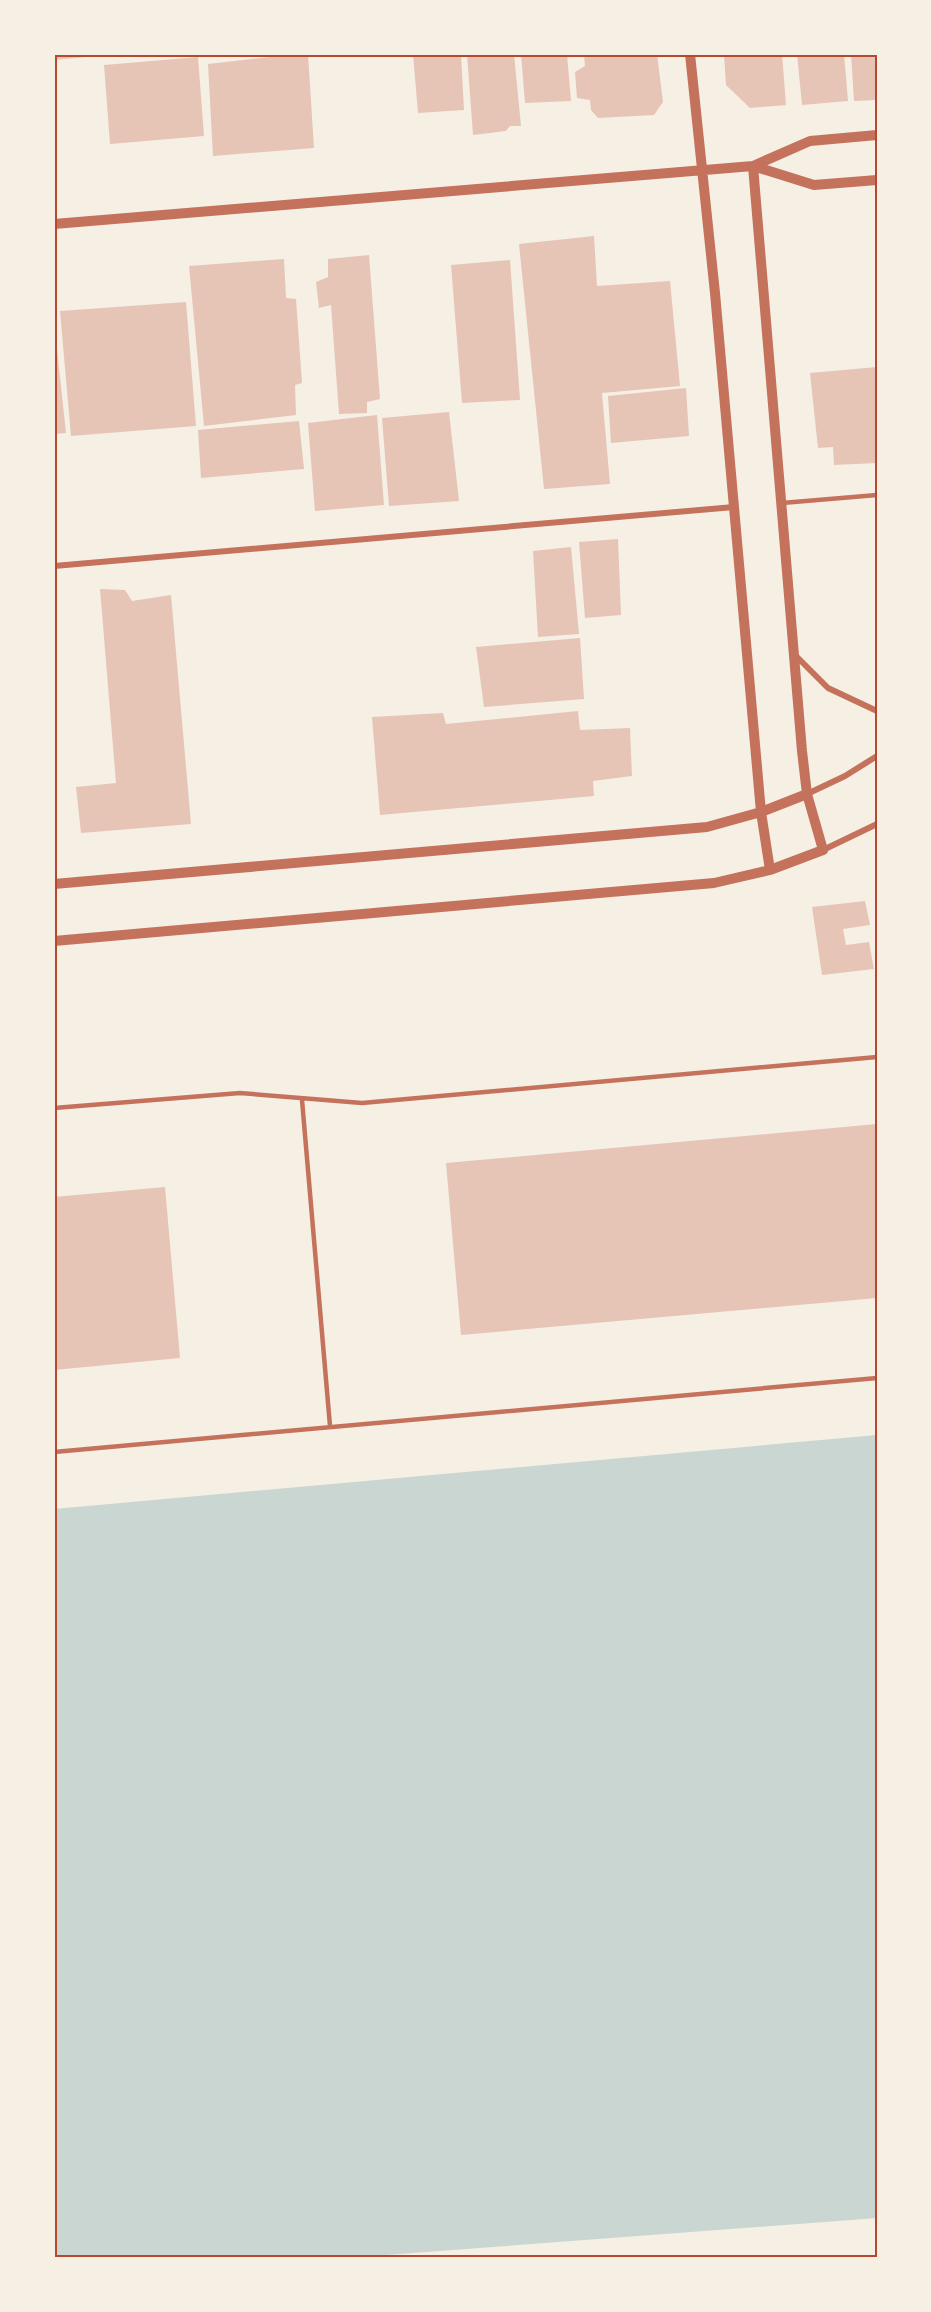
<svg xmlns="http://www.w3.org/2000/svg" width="931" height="2312" font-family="Inter,sans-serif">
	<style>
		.water { fill: #c9d6d2 }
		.building { fill: #e6c5b7 }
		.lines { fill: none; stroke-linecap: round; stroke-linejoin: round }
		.service { stroke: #c5725c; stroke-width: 4.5 }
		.minor { stroke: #c5725c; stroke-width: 6 }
		.tertiary { stroke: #c5725c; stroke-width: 10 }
		.neatline { fill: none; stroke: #b5482f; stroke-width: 2 }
	</style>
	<rect width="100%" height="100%" fill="#f6efe4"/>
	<!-- water -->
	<path class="water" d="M877,1435V2218L346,2258H54V1509Z"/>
	<!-- building -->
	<path class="building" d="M54,54H96V56L54,60Z
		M278,54H308L314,148L213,156L208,64L278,56Z
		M413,54H461L464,110L418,113Z
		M467,54H514L521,126H510L506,131L473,135Z
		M521,54H567L571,101L525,103Z
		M584,54H657L663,102L654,115L598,118L591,110L590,100L577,98L575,72L585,66Z
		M724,54H782L786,105L750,108L726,85Z
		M797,54H844L848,101L802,105Z
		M851,54H877V100L854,101Z
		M198,57L204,136L110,144L104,65Z
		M594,236L597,286L670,281L680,386L602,393L610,484L544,489L519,244Z
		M369,255L380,399L367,402V413L339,414L331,305L319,308L316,282L328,277V259Z
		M284,259L286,298L296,299L302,383L295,385L296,415L204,426L189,266Z
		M510,260L520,400L462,403L451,265Z
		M186,302L196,426L71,436L60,311Z
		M54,321L66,433L54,434Z
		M877,367V463L834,465L833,447L818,448L810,373Z
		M686,388L689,436L611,443L608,396Z
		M449,412L459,501L389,506L382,418Z
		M377,415L384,505L315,511L308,423Z
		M299,421L304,469L201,478L198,430Z
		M618,539L621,615L585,618L579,542Z
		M571,547L579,634L538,637L533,551Z
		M100,589L125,590L132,601L171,595L191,824L81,833L76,787L116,783Z
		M580,638L584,699L484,707L476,647Z
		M578,711L580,730L630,728L632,776L593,781L594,796L380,815L372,717L443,713L446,724Z
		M865,901L870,925L843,929L846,945L869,942L874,969L822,975L812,907Z
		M877,1124V1298L461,1335L446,1163Z
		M165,1187L180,1358L54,1370V1197Z"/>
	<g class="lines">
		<!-- service -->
		<path class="service" d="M782,503L877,495
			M302,1100L330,1426
			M54,1108L240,1093L362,1103L877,1057
			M54,1452L877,1378"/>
		<!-- minor -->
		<path class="minor" d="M54,566L734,507
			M794,654L828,688L877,711
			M807,794L845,776L877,756
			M823,850L877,824"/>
		<!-- tertiary -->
		<path class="tertiary" d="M690,54L715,293L761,812L770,870
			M753,166L814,185L877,180
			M54,224L753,166L810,141L877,135
			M54,884L707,827L761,812L807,794
			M54,941L714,883L770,870L823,850L807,794L802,751L753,166"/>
	</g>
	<!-- border -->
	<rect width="931" height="2312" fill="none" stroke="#f6efe4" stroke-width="111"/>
	<rect x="56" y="56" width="820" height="2200" class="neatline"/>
</svg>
